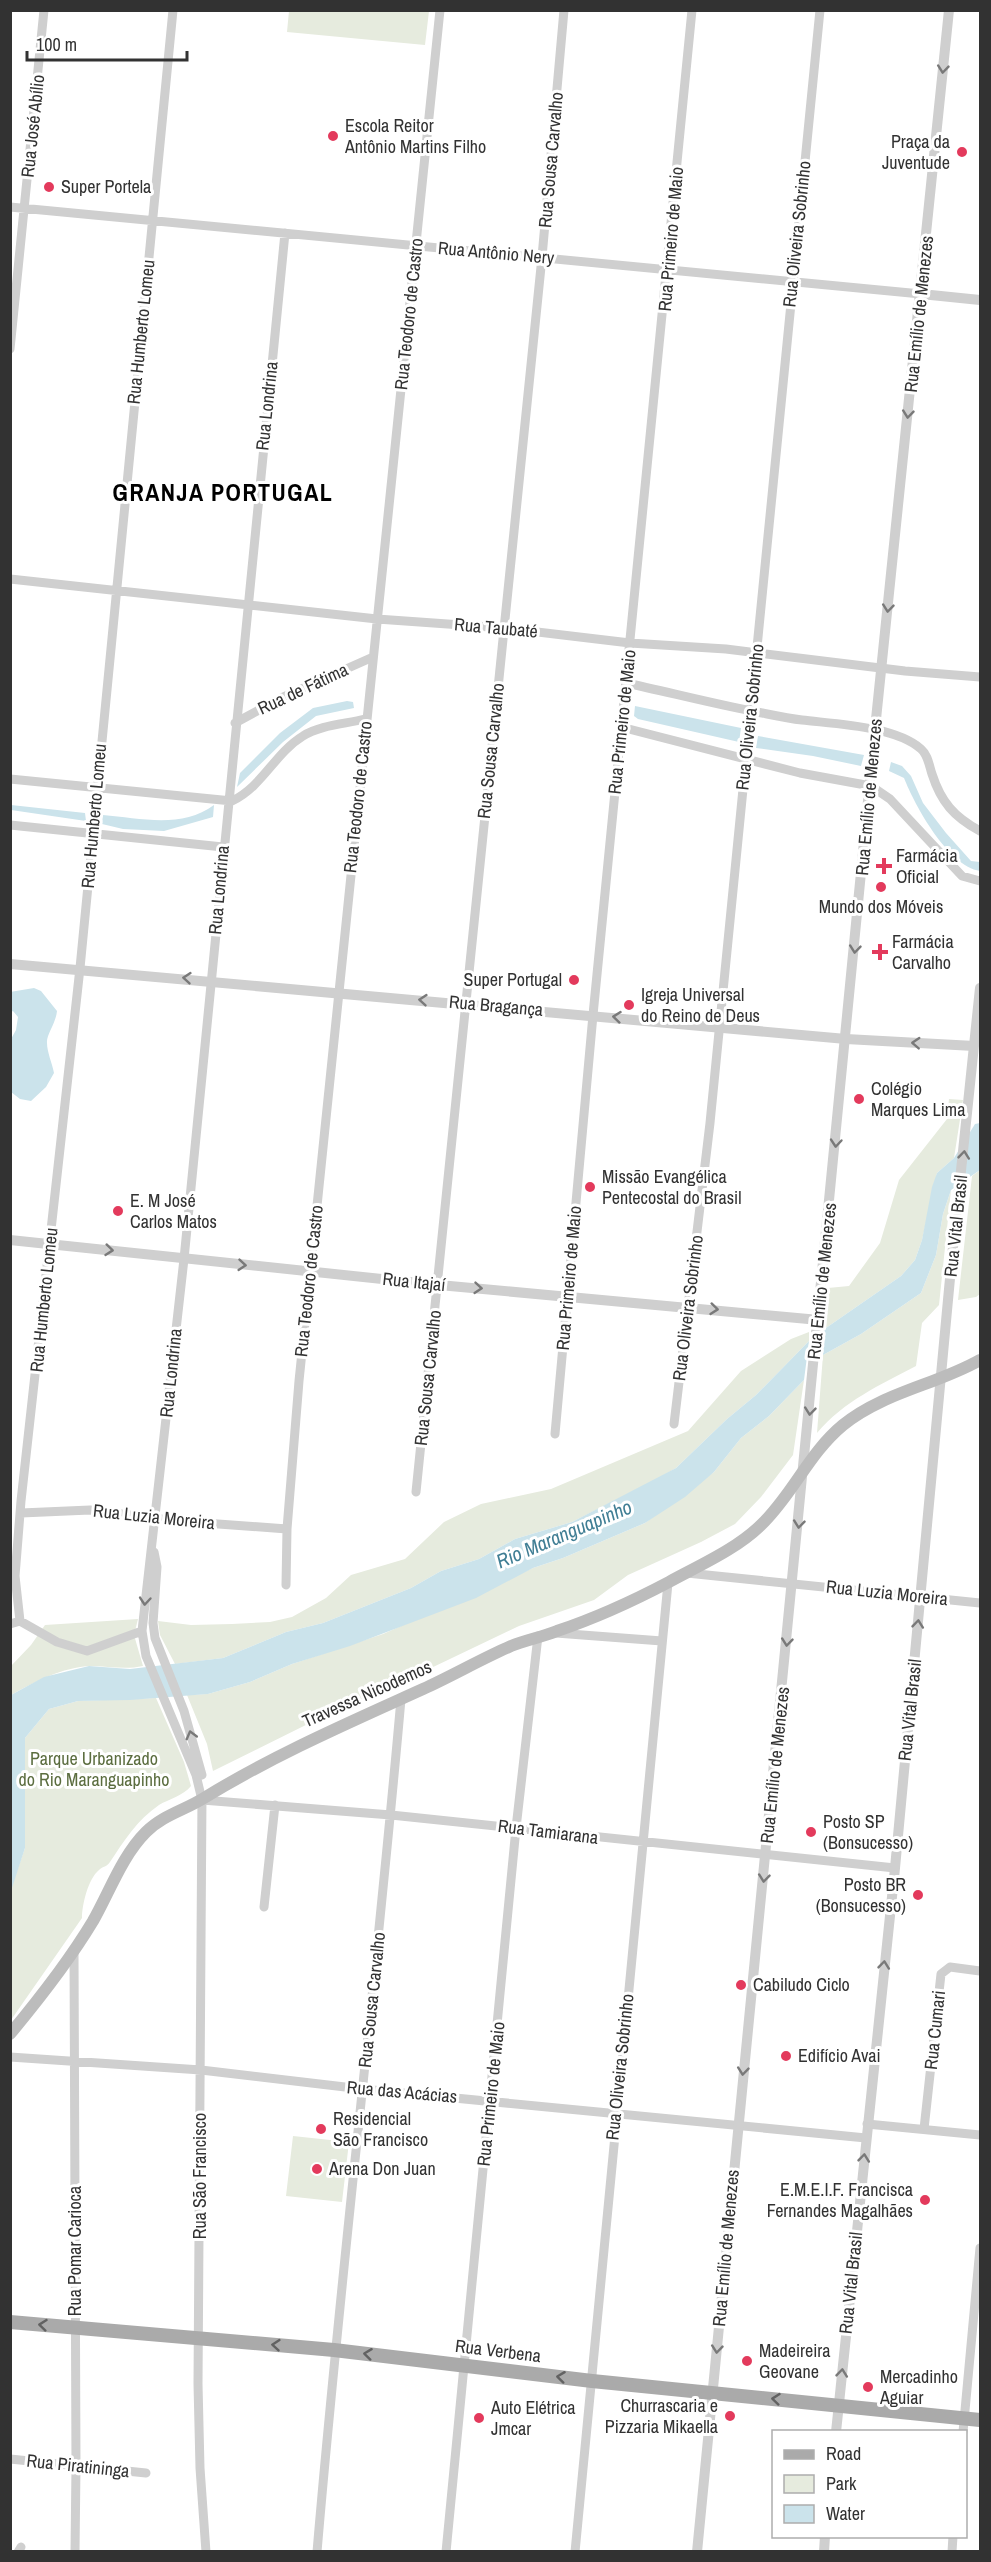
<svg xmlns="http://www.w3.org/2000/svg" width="991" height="2562" font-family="'Archivo Narrow',sans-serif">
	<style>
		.green { fill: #e6ebde }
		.water { fill: #cbe3eb }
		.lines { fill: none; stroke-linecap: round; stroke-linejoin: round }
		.minor { stroke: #cfcfcf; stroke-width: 9 }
		.tertiary { stroke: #cfcfcf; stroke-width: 10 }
		.secondary { stroke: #bcbcbc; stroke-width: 12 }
		.primary { stroke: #aaa; stroke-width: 14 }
		.oneway { stroke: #797979 }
		.oneway2 { stroke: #626262 }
		.poi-dot { fill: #e33a5c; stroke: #fff; stroke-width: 2 }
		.labels { text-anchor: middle; stroke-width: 6; stroke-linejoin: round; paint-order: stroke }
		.street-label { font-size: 18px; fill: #323232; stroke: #fff }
		.poi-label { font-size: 18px; fill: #323232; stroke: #fff; text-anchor: start }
		.park-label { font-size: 18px; fill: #5b6d3f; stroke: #fff }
		.water-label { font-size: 20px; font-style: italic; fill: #407e94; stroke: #fff }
		.district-label { font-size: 24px; font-weight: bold; letter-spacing: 1.5px; fill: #000; stroke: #fff }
	</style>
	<rect width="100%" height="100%" fill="#fff"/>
	<!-- green -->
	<path class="green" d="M289,11H429L425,45L287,32Z
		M949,1099L963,1100L954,1158L937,1173L922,1240L915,1260L901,1276L823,1330L828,1288L849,1286L880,1243L899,1180L947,1119Z
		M980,1170V1294L976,1297L958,1300L972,1176Z
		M951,1190L939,1305L922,1323L916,1366C880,1385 844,1401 817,1433L823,1355L861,1334L921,1293L936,1255L943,1214Z
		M809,1332V1341L756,1395L727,1419L676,1468L657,1479L572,1522L515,1539L479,1559L441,1571L411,1588L323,1623L286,1632L223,1658L175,1664L160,1635L158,1621L191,1625L232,1624L270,1622L292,1617L326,1598L351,1575L405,1559L444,1522L481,1504L551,1489L688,1431L741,1371L791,1339Z
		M804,1380L793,1455L761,1497L735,1524L701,1542L628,1575L594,1600L519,1626L406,1680L332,1712L213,1771L207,1744L187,1695L208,1694L250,1682L292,1664L383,1634L533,1568L563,1558L645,1523L714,1472L741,1438L769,1416Z
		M138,1619L134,1635L143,1666C125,1670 108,1666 91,1666C62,1667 35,1682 11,1695V1666L31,1645L45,1625Z
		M156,1698L184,1762L191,1786C183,1796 169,1799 159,1805C137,1820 124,1841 110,1862C107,1867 103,1866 99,1870C88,1879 82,1905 82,1918L11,2020L10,1891L25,1848V1738L49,1709L78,1701Z
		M293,2136L349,2142L342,2202L286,2196Z"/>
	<!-- water -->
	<path class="water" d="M347,701L353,702L354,708L316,716L283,742L237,787L240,773L280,733L313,708Z
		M635,706L741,728L739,742L638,719L634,716Z
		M758,736L864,755L861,766L813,756L756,748Z
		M891,762L902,766L911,776L923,803L946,833L971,861L980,862V871C948,866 915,806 904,778L889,771Z
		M11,805L85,813L86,821L11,810Z
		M214,805L213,817L164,831L123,829L102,824L103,815C140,818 182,829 214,805Z
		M34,988L41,991L57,1011C56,1023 46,1035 47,1043C47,1052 52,1063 54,1073L46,1087L31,1101L20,1099L11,1092V1039L16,1030L18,1017L13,1011L11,1012L10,992Z
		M980,1123V1170L951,1190L943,1214L936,1255L921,1293L861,1334L823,1355V1330L901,1276L915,1260L922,1240L932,1187L937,1173L954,1158L975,1124Z
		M809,1341L804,1380L769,1416L741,1438L714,1472L685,1497L645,1523L563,1558L533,1568L476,1598L350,1646L292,1664L250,1682L208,1694L130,1700L78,1701L49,1709L25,1738V1848L11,1891V1695L44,1677L89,1666L130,1669L223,1658L286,1632L323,1623L411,1588L441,1571L479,1559L515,1539L572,1522L676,1468L727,1419L756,1395Z"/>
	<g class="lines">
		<!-- minor -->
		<path class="minor" d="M10,207L921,294
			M10,349L44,10
			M10,579L377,619L504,628L630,643L726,649L905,671L980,677
			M626,683C668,692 710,703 752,711C768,714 785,718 802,720C835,724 895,726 921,749C928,755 929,765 932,774C941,802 954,817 980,831
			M235,723L283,697L373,657
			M621,727L800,773L871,786L890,799L962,876L980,881
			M10,779L232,801C262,787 275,753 303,736C320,725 346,724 365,719
			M10,825L223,847
			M674,1424L710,1123L820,10
			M555,1434L593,1015L692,10
			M416,1492L542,257L564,10
			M21,1513L90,1510L177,1521L287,1529
			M154,1552L157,1567L153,1623L155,1638L184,1711L202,1775
			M687,1573L980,1603
			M286,1585L287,1529L299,1381L440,10
			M20,1621L15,1576L21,1501L80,968L173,10
			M10,1624L20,1621L57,1642L87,1651L142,1631
			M556,1633L662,1641
			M202,1795L198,2384L200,2468L206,2552
			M202,1800L196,1775L146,1656L142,1631L184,1259L285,233
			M202,1800L391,1815L895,1868
			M264,1907L275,1805
			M74,1951L76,2466L75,2552
			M10,2057L201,2070L362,2089L866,2138
			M867,2124L980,2135
			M924,2129L941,1974L950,1967L980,1971
			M963,2432L980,2248
			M10,2459L146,2473
			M18,2552L21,2547
			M317,2552C341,2267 376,1984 401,1699
			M446,2552L516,1828L538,1636
			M575,2552L668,1583
			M952,2552L953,2536"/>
		<!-- tertiary -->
		<path class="tertiary" d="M921,294L980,300
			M10,964L846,1039L974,1046
			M10,1240L439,1285L819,1320
			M836,2432L895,1868L952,1257L980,988
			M697,2552L875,729L949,10
			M824,2552L825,2536"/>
		<!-- secondary -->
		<path class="secondary" d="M10,2034C40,1998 69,1961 93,1921C110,1891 122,1856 146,1832C163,1815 185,1810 204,1798C274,1755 348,1723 423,1689C452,1676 481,1659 511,1646C526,1640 542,1637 557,1631C596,1618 633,1601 669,1582C700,1565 737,1549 762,1524C793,1494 809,1453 843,1425C884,1392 936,1385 980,1360"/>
		<!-- primary -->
		<path class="primary" d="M10,2322L334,2350L592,2381L980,2420"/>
	</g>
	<!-- one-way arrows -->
	<defs><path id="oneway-chevron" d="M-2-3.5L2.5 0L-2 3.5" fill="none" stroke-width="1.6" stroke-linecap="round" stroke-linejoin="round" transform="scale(1.5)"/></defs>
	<g class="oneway">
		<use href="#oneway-chevron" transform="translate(943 69) rotate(96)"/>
		<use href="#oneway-chevron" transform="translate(908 414) rotate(96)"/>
		<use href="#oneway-chevron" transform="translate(888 608) rotate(96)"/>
		<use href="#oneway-chevron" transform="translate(855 949) rotate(96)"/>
		<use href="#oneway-chevron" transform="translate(187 978) rotate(-175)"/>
		<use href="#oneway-chevron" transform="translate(423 1000) rotate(-175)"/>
		<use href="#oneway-chevron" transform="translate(617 1017) rotate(-174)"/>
		<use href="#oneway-chevron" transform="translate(916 1043) rotate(-177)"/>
		<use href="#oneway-chevron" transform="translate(836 1143) rotate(95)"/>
		<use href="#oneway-chevron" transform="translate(964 1155) rotate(-84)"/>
		<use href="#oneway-chevron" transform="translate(109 1250) rotate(6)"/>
		<use href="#oneway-chevron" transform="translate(242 1265) rotate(5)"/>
		<use href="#oneway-chevron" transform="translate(478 1288) rotate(5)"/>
		<use href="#oneway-chevron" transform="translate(714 1309) rotate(6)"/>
		<use href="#oneway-chevron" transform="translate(810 1411) rotate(96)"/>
		<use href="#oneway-chevron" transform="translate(799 1524) rotate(96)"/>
		<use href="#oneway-chevron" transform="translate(145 1601) rotate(95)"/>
		<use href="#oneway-chevron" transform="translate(918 1624) rotate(-84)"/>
		<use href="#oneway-chevron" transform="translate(787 1642) rotate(96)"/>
		<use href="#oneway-chevron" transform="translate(191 1735) rotate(-105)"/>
		<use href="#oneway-chevron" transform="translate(764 1878) rotate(96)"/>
		<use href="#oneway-chevron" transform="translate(884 1965) rotate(-84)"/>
		<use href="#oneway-chevron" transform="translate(743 2071) rotate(96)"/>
		<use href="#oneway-chevron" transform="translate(864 2158) rotate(-84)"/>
		<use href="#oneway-chevron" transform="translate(717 2349) rotate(96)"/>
		<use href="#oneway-chevron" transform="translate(842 2373) rotate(-84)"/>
	</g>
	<g class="oneway2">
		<use href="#oneway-chevron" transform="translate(43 2325) rotate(-174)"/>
		<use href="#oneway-chevron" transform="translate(276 2345) rotate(-175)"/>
		<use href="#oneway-chevron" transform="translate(368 2354) rotate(-173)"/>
		<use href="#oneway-chevron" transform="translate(561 2377) rotate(-173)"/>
		<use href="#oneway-chevron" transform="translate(776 2399) rotate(-174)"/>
	</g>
	<!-- markers -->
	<g class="poi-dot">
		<circle cx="333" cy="136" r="6"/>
		<circle cx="962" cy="152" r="6"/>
		<circle cx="49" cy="187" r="6"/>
		<path d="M881 857h6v6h6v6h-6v6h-6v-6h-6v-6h6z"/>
		<circle cx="881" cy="887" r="6"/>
		<path d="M877 943h6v6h6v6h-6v6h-6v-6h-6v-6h6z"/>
		<circle cx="574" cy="980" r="6"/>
		<circle cx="629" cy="1005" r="6"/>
		<circle cx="859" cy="1099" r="6"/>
		<circle cx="590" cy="1187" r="6"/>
		<circle cx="118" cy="1211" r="6"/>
		<circle cx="811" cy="1832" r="6"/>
		<circle cx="918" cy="1895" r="6"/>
		<circle cx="741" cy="1985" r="6"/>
		<circle cx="786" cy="2056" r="6"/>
		<circle cx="321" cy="2129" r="6"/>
		<circle cx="317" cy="2169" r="6"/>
		<circle cx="925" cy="2200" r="6"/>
		<circle cx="747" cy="2361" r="6"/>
		<circle cx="868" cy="2387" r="6"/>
		<circle cx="730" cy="2416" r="6"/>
		<circle cx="479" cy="2418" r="6"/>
	</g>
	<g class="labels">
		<!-- street labels -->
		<g class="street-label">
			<text transform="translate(33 126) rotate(-84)" y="6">Rua José Abílio</text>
			<text transform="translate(551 160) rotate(-85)" y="6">Rua Sousa Carvalho</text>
			<text transform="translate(797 234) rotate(-84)" y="6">Rua Oliveira Sobrinho</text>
			<text transform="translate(671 239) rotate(-85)" y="6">Rua Primeiro de Maio</text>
			<text transform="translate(496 253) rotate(5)" y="6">Rua Antônio Nery</text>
			<text transform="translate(409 314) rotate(-84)" y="6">Rua Teodoro de Castro</text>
			<text transform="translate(919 314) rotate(-84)" y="6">Rua Emílio de Menezes</text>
			<text transform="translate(141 332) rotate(-84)" y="6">Rua Humberto Lomeu</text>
			<text transform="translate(267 406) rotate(-84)" y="6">Rua Londrina</text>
			<text transform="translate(496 628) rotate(5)" y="6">Rua Taubaté</text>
			<text transform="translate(303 689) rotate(-25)" y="6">Rua de Fátima</text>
			<text transform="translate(750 717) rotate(-84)" y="6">Rua Oliveira Sobrinho</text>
			<text transform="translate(622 722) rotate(-84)" y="6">Rua Primeiro de Maio</text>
			<text transform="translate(491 751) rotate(-84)" y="6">Rua Sousa Carvalho</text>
			<text transform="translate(358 797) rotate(-84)" y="6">Rua Teodoro de Castro</text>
			<text transform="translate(869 797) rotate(-85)" y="6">Rua Emílio de Menezes</text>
			<text transform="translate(94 816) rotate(-85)" y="6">Rua Humberto Lomeu</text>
			<text transform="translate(219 890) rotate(-85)" y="6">Rua Londrina</text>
			<text transform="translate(496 1006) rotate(5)" y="6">Rua Bragança</text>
			<text transform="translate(956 1226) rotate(-84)" y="6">Rua Vital Brasil</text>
			<text transform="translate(569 1278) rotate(-85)" y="6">Rua Primeiro de Maio</text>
			<text transform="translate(309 1281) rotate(-84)" y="6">Rua Teodoro de Castro</text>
			<text transform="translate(822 1281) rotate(-84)" y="6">Rua Emílio de Menezes</text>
			<text transform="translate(414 1282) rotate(6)" y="6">Rua Itajaí</text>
			<text transform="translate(44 1300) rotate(-84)" y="6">Rua Humberto Lomeu</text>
			<text transform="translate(688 1308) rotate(-83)" y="6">Rua Oliveira Sobrinho</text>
			<text transform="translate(171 1373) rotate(-84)" y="6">Rua Londrina</text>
			<text transform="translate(428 1378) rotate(-84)" y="6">Rua Sousa Carvalho</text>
			<text transform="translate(154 1517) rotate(6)" y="6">Rua Luzia Moreira</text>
			<text transform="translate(887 1593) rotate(6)" y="6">Rua Luzia Moreira</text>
			<text transform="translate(367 1694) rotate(-24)" y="6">Travessa Nicodemos</text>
			<text transform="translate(910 1710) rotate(-84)" y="6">Rua Vital Brasil</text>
			<text transform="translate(775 1765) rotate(-84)" y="6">Rua Emílio de Menezes</text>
			<text transform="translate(548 1832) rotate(7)" y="6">Rua Tamiarana</text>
			<text transform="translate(372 2000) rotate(-84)" y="6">Rua Sousa Carvalho</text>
			<text transform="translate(935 2030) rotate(-84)" y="6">Rua Cumari</text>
			<text transform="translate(620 2067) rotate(-84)" y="6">Rua Oliveira Sobrinho</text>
			<text transform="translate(402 2092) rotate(5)" y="6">Rua das Acácias</text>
			<text transform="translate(491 2094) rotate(-84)" y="6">Rua Primeiro de Maio</text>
			<text transform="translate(200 2176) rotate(-90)" y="6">Rua São Francisco</text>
			<text transform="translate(726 2248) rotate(-85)" y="6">Rua Emílio de Menezes</text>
			<text transform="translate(75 2251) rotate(-90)" y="6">Rua Pomar Carioca</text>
			<text transform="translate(851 2283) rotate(-84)" y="6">Rua Vital Brasil</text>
			<text transform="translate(498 2351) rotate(7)" y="6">Rua Verbena</text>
			<text transform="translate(78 2466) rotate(6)" y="6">Rua Piratininga</text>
		</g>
		<!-- poi labels -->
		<g class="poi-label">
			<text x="345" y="132">Escola Reitor<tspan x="345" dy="21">Antônio Martins Filho</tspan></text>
			<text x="950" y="148" text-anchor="end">Praça da<tspan x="950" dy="21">Juventude</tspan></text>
			<text x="61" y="193">Super Portela</text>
			<text x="896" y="862">Farmácia<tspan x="896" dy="21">Oficial</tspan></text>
			<text x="881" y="913" text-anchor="middle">Mundo dos Móveis</text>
			<text x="892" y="948">Farmácia<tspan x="892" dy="21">Carvalho</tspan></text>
			<text x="562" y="986" text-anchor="end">Super Portugal</text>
			<text x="641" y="1001">Igreja Universal<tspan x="641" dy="21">do Reino de Deus</tspan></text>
			<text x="871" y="1095">Colégio<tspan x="871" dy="21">Marques Lima</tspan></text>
			<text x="602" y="1183">Missão Evangélica<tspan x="602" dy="21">Pentecostal do Brasil</tspan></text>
			<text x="130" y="1207">E. M José<tspan x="130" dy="21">Carlos Matos</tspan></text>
			<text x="823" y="1828">Posto SP<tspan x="823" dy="21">(Bonsucesso)</tspan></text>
			<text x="906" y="1891" text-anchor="end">Posto BR<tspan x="906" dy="21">(Bonsucesso)</tspan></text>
			<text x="753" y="1991">Cabiludo Ciclo</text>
			<text x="798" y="2062">Edifício Avai</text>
			<text x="333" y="2125">Residencial<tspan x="333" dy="21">São Francisco</tspan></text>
			<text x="329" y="2175">Arena Don Juan</text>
			<text x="913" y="2196" text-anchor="end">E.M.E.I.F. Francisca<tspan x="913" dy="21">Fernandes Magalhães</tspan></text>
			<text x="759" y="2357">Madeireira<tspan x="759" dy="21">Geovane</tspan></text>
			<text x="880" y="2383">Mercadinho<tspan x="880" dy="21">Aguiar</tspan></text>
			<text x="718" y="2412" text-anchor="end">Churrascaria e<tspan x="718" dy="21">Pizzaria Mikaella</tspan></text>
			<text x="491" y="2414">Auto Elétrica<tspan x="491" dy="21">Jmcar</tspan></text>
		</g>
		<!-- park labels -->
		<g class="park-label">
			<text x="94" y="1765">Parque Urbanizado<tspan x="94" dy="21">do Rio Maranguapinho</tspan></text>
		</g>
		<!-- water labels -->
		<g class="water-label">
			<text transform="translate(564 1534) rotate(-23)" y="7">Rio Maranguapinho</text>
		</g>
		<!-- district labels -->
		<g class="district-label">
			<text x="223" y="501">GRANJA PORTUGAL</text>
		</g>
	</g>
	<!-- border -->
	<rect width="991" height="2562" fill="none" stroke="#323232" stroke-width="24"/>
	<!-- legend -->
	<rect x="772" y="2430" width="195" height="108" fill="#ffffff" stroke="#adadad" stroke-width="1.5"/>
	<rect x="784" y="2450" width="30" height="9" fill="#aaaaaa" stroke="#adadad" stroke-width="1.5"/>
	<text x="826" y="2460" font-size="18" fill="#323232">Road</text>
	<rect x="784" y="2475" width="30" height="18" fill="#e6ebde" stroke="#adadad" stroke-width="1.5"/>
	<text x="826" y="2490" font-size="18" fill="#323232">Park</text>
	<rect x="784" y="2505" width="30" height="18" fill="#cbe3eb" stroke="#adadad" stroke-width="1.5"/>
	<text x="826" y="2520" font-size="18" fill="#323232">Water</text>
	<!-- scale -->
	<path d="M27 51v9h160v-9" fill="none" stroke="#323232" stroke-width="3"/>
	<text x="36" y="51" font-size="18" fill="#323232" stroke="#ffffff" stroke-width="4.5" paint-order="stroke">100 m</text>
</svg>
